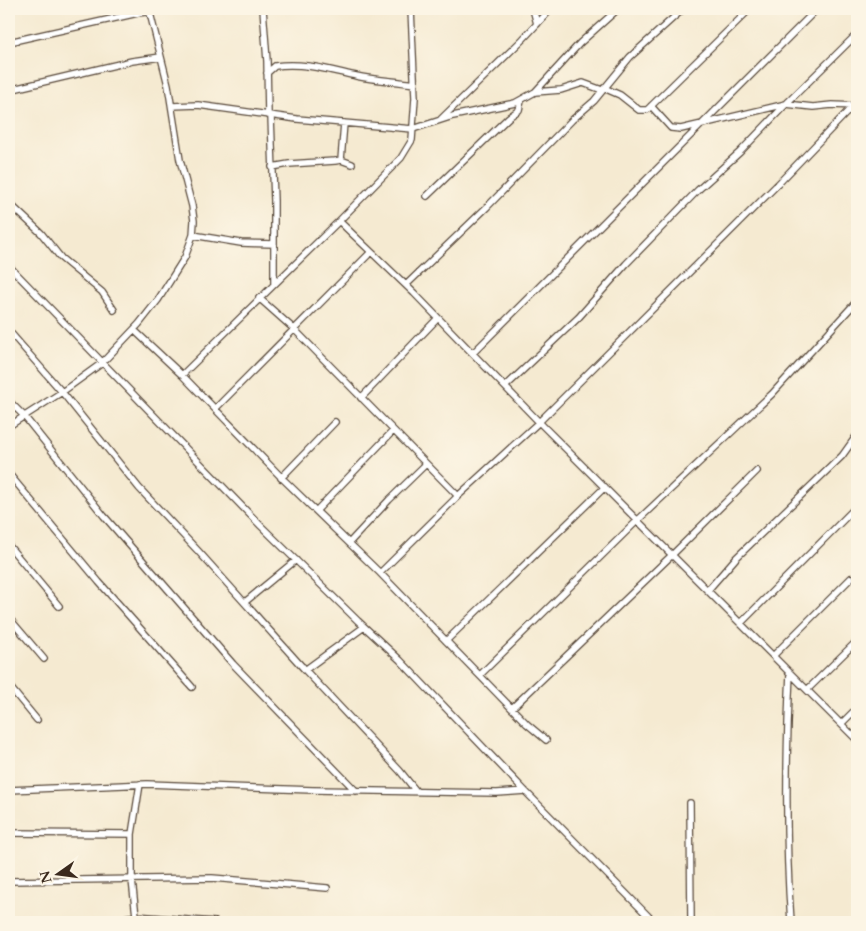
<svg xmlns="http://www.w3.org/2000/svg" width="866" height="931" font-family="Cardo,serif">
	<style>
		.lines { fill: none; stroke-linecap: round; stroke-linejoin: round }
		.minor-casing { stroke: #574739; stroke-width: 8 }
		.minor { stroke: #fff; stroke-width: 5.5 }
	</style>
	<rect width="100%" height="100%" fill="#fcf5e5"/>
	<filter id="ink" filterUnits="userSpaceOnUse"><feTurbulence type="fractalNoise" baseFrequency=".02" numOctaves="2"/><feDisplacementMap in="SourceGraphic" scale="10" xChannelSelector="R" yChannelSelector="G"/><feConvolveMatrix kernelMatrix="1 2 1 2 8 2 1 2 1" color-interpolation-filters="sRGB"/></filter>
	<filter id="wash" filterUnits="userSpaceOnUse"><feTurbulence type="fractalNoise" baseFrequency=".0096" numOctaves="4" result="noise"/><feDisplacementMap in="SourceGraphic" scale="20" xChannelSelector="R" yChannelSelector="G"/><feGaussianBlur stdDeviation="1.12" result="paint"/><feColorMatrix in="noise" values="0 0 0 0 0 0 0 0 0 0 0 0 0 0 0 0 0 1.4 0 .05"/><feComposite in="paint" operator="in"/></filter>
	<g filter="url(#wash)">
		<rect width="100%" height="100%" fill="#f5ead1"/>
	</g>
	<g filter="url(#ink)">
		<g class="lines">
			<defs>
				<path id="minor" d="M263,9L267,61L268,115
					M533,9L537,24
					M9,42L138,13L169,9
					M267,73L275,66C303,62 329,70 356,76C375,80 395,81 414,84
					M604,88L620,95L639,110H647L750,9
					M9,90L132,61L161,57
					M535,92L580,43L618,9
					M172,106L198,105L297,119L413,129L453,116L515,103L535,92L561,90L583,83L602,90
					M651,106L671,128L681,129L786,104L813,107L832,105L857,106
					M271,116L274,201V284
					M441,119L523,39L551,9
					M341,160L344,123
					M272,167L289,164L335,161L341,160L352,164
					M427,196L509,117L519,110L521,101
					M9,203L41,233L61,258L102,292L114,310
					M339,221L401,158L412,140L415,98L411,9
					M193,235L241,243L274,244
					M9,266L261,526L358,621L400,660L525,791L654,922
					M406,285L487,207L572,120L594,101L630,57L683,9
					M259,298L295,330L458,496L539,422L779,183L853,106
					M134,330L182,375L339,221L414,293L539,422L857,740
					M9,331L62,392L139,488L199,552L305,670L400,771L416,791
					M473,353L817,9
					M182,375L284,480L380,573
					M506,386L579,317L626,264L698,190L740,152L789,101L857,34
					M361,398L438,318
					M9,401L24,416L104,516L233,664L356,791
					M215,409L371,252
					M9,426L62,392L102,363L139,324L158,300L185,257L193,235L194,221L192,206L180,160L168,85L149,9
					M9,474L99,582L192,687
					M281,478L335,422
					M458,496L380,573L527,724L546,740
					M316,511L393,431
					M349,543L389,500L426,464
					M9,546L59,606
					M708,590L736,558L842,456L857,435
					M245,602L296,560
					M9,618L44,659
					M741,623L857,506
					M446,641L605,487
					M773,656L851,578
					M303,667L305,670L364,627
					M790,673C786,756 785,839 791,922
					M480,675L638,520L772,394L857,301
					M9,686L37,720
					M807,690L857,641
					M512,708L672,555L757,471
					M841,724L857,708
					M9,790L147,784L313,790L497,793L525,791
					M690,803L691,922
					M9,833L132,834L140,784
					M9,881L212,878L327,888
					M136,916L215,922
					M103,922L136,916L132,880V834"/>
			</defs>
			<!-- minor casing -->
			<use href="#minor" class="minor-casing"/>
			<!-- minor -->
			<use href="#minor" class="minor"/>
		</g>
	</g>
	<!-- margin -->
	<rect width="866" height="931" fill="none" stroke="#fcf5e5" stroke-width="30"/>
	<!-- north arrow -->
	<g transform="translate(58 874) rotate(256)" stroke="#fcf5e5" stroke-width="4" paint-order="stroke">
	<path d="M0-4L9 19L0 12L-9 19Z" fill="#3b2a1e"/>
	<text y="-8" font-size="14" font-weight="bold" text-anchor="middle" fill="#3b2a1e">N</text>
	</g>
</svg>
